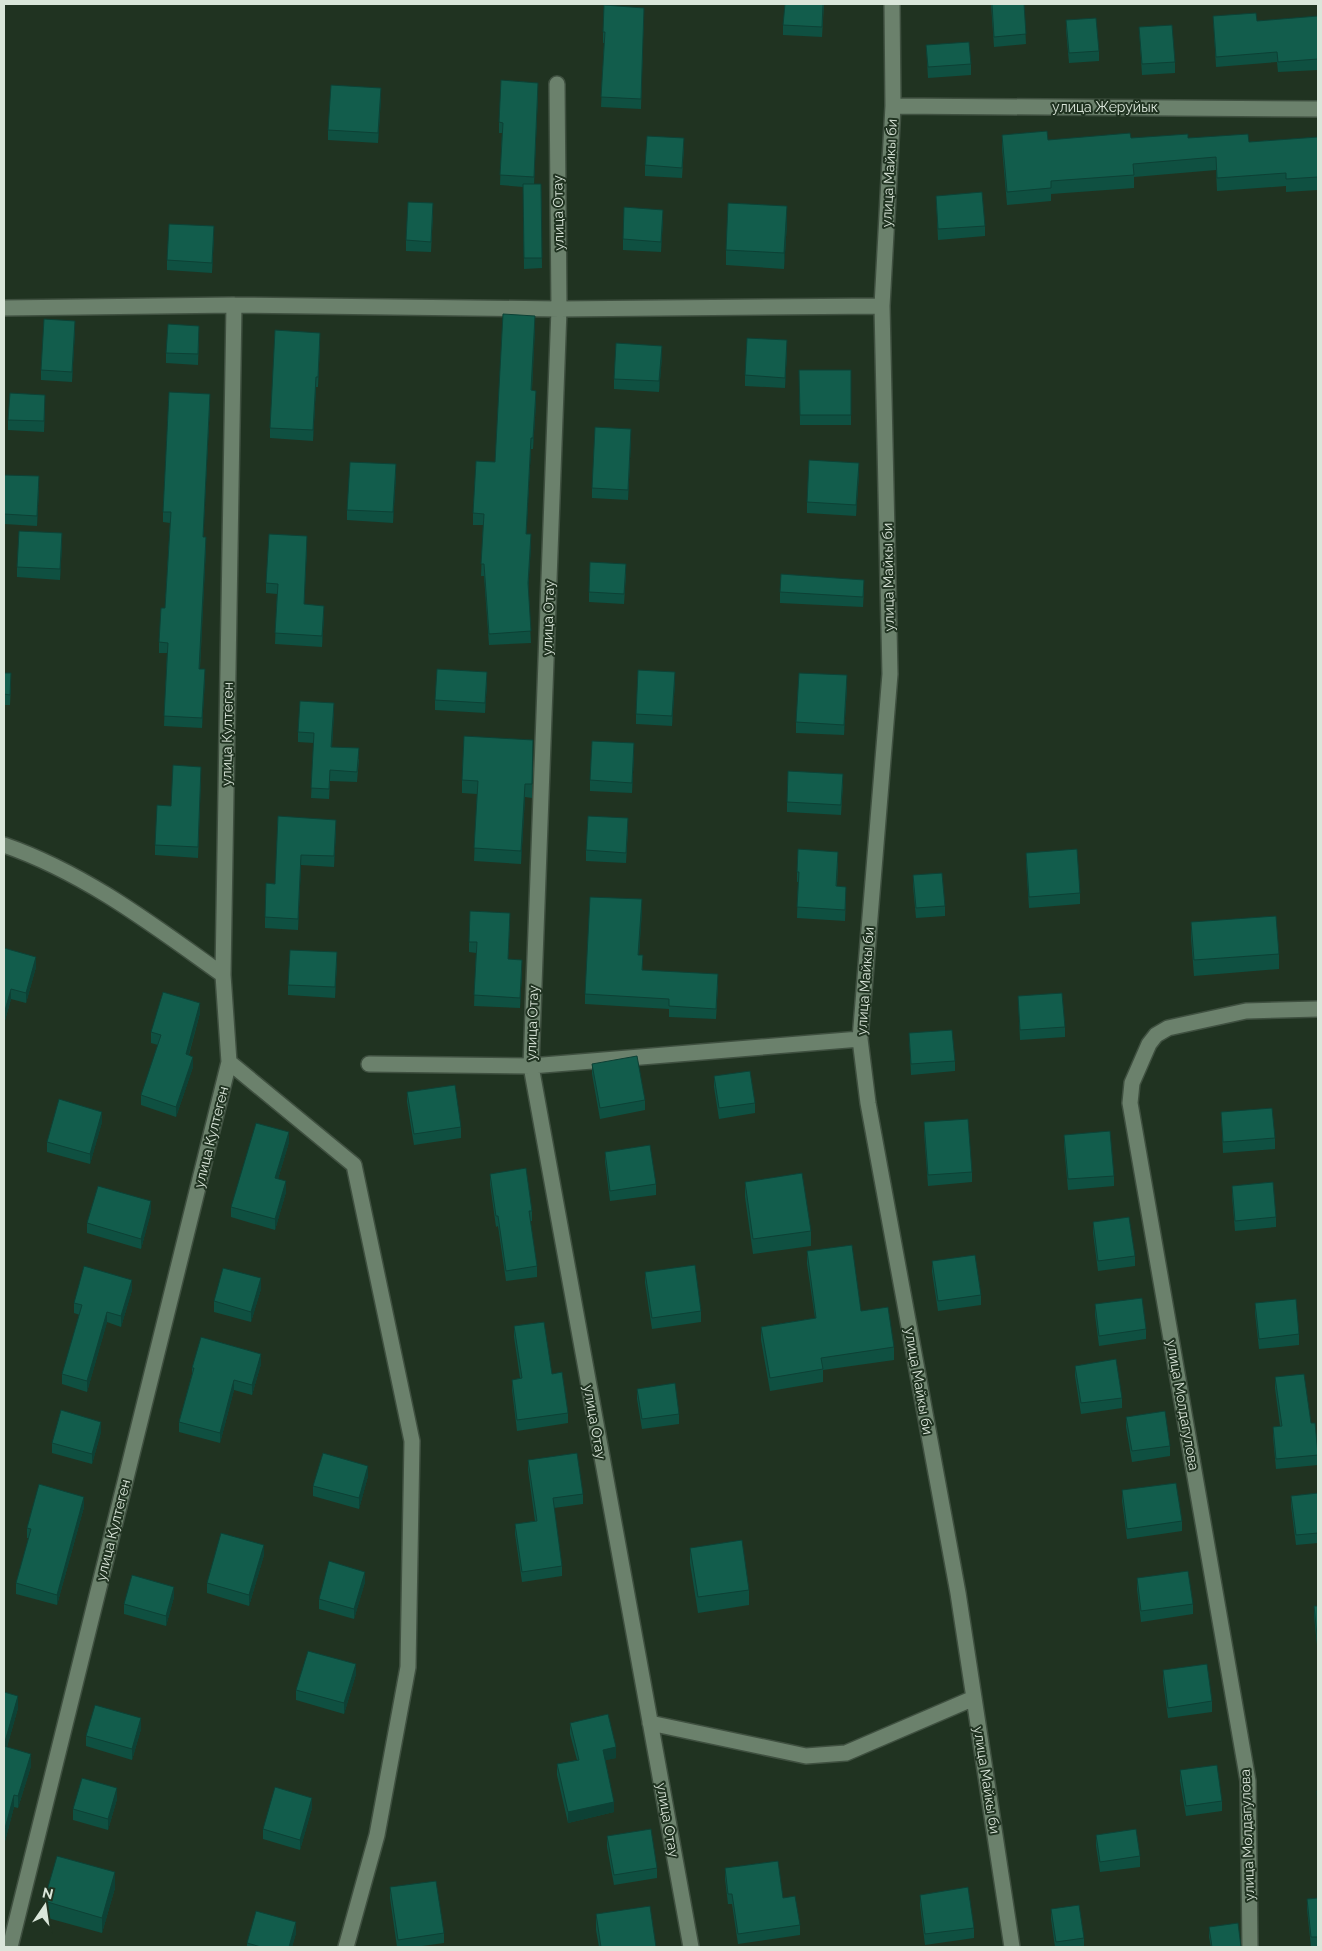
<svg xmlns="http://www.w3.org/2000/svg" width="1322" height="1951" font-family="Raleway,sans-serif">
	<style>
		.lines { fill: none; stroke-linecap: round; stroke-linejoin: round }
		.minor-casing { stroke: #3f5040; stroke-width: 18 }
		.minor { stroke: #6b816c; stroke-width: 15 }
		.wall { fill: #0f5041 }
		.shaded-wall { fill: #0d4135 }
		.building { fill: #125d4c; stroke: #0d4135 }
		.labels { text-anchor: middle; stroke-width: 4; stroke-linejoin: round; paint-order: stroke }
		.street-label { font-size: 14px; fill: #dae6da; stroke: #203321 }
	</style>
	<rect width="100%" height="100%" fill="#203321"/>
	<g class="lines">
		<defs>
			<path id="minor" d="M892,4L893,106L882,306L890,674L860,1039L868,1103L958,1593L1012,1947
				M557,84L559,309L531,1066L691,1947
				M893,106L1318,109
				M4,308L234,305L559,309L882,306
				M4,845C85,873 153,925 223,975
				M229,1062L354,1165L412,1441L408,1667L377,1835L346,1947
				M369,1064L531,1066L860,1039
				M650,1723L806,1756L846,1753L974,1698
				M10,1947L229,1062L223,975L234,305
				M1250,1947L1248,1781L1130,1103L1132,1083L1149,1044L1156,1035L1168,1028L1246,1011L1318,1009"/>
		</defs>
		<!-- minor casing -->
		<use href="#minor" class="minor-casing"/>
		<!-- minor -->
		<use href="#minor" class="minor"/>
	</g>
	<!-- wall -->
	<path class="wall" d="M824,4L822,37L783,35V25Z
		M991,4H1024L1026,44L994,47Z
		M644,8L641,109L601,107L604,43H603V32Z
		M1213,16L1257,21L1318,16V70L1278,72L1277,62L1216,67Z
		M1066,20L1099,51V61L1069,63L1066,30Z
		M1139,27L1175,62V73L1142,75Z
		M926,45L971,64V75L928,78Z
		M538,93L534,184H541L542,268L524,269L523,187L500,185L502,133H499V122Z
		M381,98L378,143L328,140V130Z
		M1002,135L1048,140L1188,138L1249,142L1318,137V190L1286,192V186L1217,191L1216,170L1134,177V188L1051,194V201L1007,205L1002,148Z
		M684,148L682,178L645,176V165Z
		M936,196L985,226V236L938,240Z
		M433,214L431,252L406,251V240Z
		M663,220L661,252L623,250V239Z
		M787,222L784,269L726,265V250Z
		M214,236L212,273L167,270V260Z
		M535,328L532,390L536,402L533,449H531L526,534L531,546L528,589L531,643L489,645L484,576H481L483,525H473V513L495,462Z
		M75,331L72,382L41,380V370Z
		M199,336L198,365L166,363V353Z
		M320,343L318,387H316L313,441L270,438V428Z
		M787,351L785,388L745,386V375Z
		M662,356L659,392L614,389V379Z
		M799,370H851V425H800Z
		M210,404L203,537L206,547L200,669L205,679L202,728L164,726L167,653H159V642L165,608L170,523L163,522V512Z
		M45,406L44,432L8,430V420Z
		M631,439L628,500L592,498V488Z
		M859,473L856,516L807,513V502Z
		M4,475L39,487L37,526L4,524Z
		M396,475L393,523L347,520V510Z
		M62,544L60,580L17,577V567Z
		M307,546L304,604L324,616L322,647L275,644L277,594L266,593V583Z
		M626,574L624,604L589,602V592Z
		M864,590L863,607L780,603V592Z
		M4,673L11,683L10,705H4Z
		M487,682L485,713L435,710V700Z
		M675,682L672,726L636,724V714Z
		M847,686L844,735L796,733V722Z
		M334,713L332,747L359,759L357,782L330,781L329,799L311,798L314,743L298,742V732Z
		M634,753L632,793L590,791V780Z
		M533,754L532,798L525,797L521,864L474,861L477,794L462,793V780Z
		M201,777L198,858L155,855V845L171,806Z
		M843,784L841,815L787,812V802Z
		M278,816L336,830L334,867L301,865L298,930L265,928V917L275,884Z
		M628,828L626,863L586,861V850Z
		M1026,853L1080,893V904L1029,908L1026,863Z
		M838,862L837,886L846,897L845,921L797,918L798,882H797V872Z
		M913,875L945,906V916L916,918L913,886Z
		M642,910L639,955L643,970L718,985L716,1019L669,1017V1009L585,1004V994Z
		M1191,922L1279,954V969L1194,976L1191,938Z
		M510,923L508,959L522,970L520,1008L474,1006L476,953L469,952V942Z
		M4,948L36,967L26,1003L11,999L4,1024Z
		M337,962L335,998L288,995V985Z
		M1018,996L1065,1027V1037L1020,1040Z
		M200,1013L189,1055L193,1067L176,1117L141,1105V1095L158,1045L151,1043V1032Z
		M909,1033L955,1061V1071L911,1075Z
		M592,1064L645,1100V1110L600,1119L592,1074Z
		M714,1076L755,1103V1113L719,1119L714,1087Z
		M407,1092L461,1127V1138L414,1145L407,1102Z
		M1221,1112L1275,1138V1149L1223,1153Z
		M102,1122L90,1164L47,1152V1142Z
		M924,1122L972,1172V1182L928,1186L924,1133Z
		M1064,1135L1114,1176V1186L1068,1190L1064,1145Z
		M289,1142L278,1179L286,1192L275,1230L231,1217V1207Z
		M605,1152L656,1184V1195L610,1201L605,1162Z
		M490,1174L532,1211V1221H530L537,1266V1277L506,1281L498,1226L496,1227L490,1184Z
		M745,1182L811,1231V1246L753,1254L745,1197Z
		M1232,1186L1276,1217V1227L1235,1231L1232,1196Z
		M151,1212L141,1249L87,1233V1223Z
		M1093,1222L1135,1256V1266L1098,1271L1093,1233Z
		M807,1251L894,1347V1360L823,1370V1382L770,1391L761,1340V1327L815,1318L807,1264Z
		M932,1261L981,1295V1305L938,1311L932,1272Z
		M645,1272L701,1311V1322L652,1329L645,1283Z
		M261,1289L251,1322L214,1312V1301Z
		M132,1290L121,1327L107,1322L87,1392L62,1384V1374L80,1315L74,1313V1303Z
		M1255,1303L1299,1334V1345L1259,1349L1255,1313Z
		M1095,1304L1146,1329V1339L1099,1346L1095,1315Z
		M514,1326L552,1374L568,1413V1423L517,1431L512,1390V1380L520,1378L514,1337Z
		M261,1364L252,1395L234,1390L220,1443L179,1432V1422L192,1374V1368Z
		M1075,1366L1122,1398V1408L1081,1414L1075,1376Z
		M1275,1377L1311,1423L1318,1449V1465L1276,1469L1273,1437V1427L1280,1426L1275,1388Z
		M637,1389L679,1414V1424L642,1429L637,1399Z
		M1126,1417L1170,1446V1456L1132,1462L1126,1427Z
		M101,1432L92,1464L52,1453V1443Z
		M528,1460L583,1494V1504L554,1508L562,1566V1576L522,1582L515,1534V1524L535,1521L528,1470Z
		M368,1476L359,1509L313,1496V1486Z
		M1122,1490L1182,1521V1531L1127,1539L1122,1501Z
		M1318,1493V1543L1296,1545L1291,1506V1496Z
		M84,1507L57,1605L16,1594V1583L29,1538H27V1528Z
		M690,1548L749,1590V1605L698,1613L690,1563Z
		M264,1555L249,1606L207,1593V1583Z
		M1137,1578L1193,1604V1614L1141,1622L1137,1589Z
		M365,1582L354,1619L319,1609V1599Z
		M174,1597L166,1626L124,1614V1604Z
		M1314,1606H1318V1655L1314,1616Z
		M1163,1670L1212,1701V1712L1168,1718L1163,1681Z
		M356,1674L344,1714L296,1700V1690Z
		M4,1692L18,1708L7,1747L31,1766L18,1808L14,1807L4,1845Z
		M570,1723L616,1758L605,1760L614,1812L568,1823L557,1775V1764L577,1760L570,1734Z
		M141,1729L132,1760L86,1746V1736Z
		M1180,1770L1222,1801V1811L1186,1816L1180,1781Z
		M1317,1791H1318V1817L1317,1801Z
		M117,1799L108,1830L73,1820V1809Z
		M312,1808L300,1850L263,1839V1829Z
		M1096,1835L1140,1856V1867L1100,1872L1096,1846Z
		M607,1836L657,1868V1878L614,1885L607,1847Z
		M725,1868L800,1925V1935L738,1944L732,1904H728L725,1879Z
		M390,1887L444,1933V1943L415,1947H397L390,1898Z
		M115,1888L102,1933L44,1917V1901Z
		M920,1895L974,1928V1938L925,1945L920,1905Z
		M1318,1898V1947H1311L1307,1909V1899Z
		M1051,1909L1084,1938V1947H1055L1051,1919Z
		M596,1914L656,1947H599L596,1930Z
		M1209,1927L1241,1947H1211L1209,1937Z
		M296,1933L292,1947H247V1943Z"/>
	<!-- shaded-wall -->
	<path class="shaded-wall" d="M538,83V93L534,187V177Z
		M381,88V98L378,143V133Z
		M787,206V222L784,269V253Z
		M663,210V220L661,252V242Z
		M214,226V236L212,273V263Z
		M535,316V328L531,402V390Z
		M75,321V331L72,382V372Z
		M320,333V343L318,387V377Z
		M787,340V351L785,388V378Z
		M662,346V356L659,392V381Z
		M316,377V387L313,441V430Z
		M536,391V402L533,449V438Z
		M210,394V404L203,547V537Z
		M45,395V406L44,432V421Z
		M631,429V439L628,500V490Z
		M531,438V449L526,546V534Z
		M859,463V473L856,516V505Z
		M396,464V475L393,523V512Z
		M39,476V487L37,526V516Z
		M62,533V544L60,580V569Z
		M531,534V546L528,595V583Z
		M307,536V546L304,615V604Z
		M206,537V547L199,679V669Z
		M324,606V616L322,647V636Z
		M205,669V679L202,728V718Z
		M487,672V682L485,713V703Z
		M675,672V682L672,726V716Z
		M847,675V686L844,735V725Z
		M334,703V713L331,757V747Z
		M634,743V753L632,793V783Z
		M525,784V797L521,864V851Z
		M336,820V830L334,867V856Z
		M301,855V865L298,930V919Z
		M642,899V910L638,965V955Z
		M337,952V962L335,998V987Z
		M36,957V967L26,1003V993Z
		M522,960V970L520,1008V998Z
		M11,989V999L4,1024V1014Z
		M200,1003V1013L186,1064V1054Z
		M193,1057V1067L176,1117V1107Z
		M102,1112V1122L90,1164V1154Z
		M289,1132V1142L275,1189V1178Z
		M286,1181V1192L275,1230V1219Z
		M151,1201V1212L141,1249V1239Z
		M261,1278V1289L251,1322V1312Z
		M132,1280V1290L121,1327V1316Z
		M107,1312V1322L87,1392V1381Z
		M261,1354V1364L252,1395V1385Z
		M234,1380V1390L220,1443V1433Z
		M101,1422V1432L92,1464V1454Z
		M368,1466V1476L359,1509V1498Z
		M84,1497V1507L57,1605V1595Z
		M264,1545V1555L249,1606V1595Z
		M365,1572V1582L354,1619V1609Z
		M174,1587V1597L166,1626V1616Z
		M356,1664V1674L344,1714V1703Z
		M18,1696V1708L4,1757V1745Z
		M141,1718V1729L132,1760V1749Z
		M616,1747V1758L603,1761V1750Z
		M31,1754V1766L18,1808V1796Z
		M117,1788V1799L108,1830V1819Z
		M14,1795V1807L4,1845V1832Z
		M312,1798V1808L300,1850V1840Z
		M614,1802V1812L568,1823V1812Z
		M115,1872V1888L102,1933V1918Z
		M296,1922V1933L292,1947H289Z"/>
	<!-- building -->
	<path class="building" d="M785,4H823L822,27L783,25Z
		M992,4H1024L1026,34L994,37Z
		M604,5L644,8L641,99L601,97L605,32H603Z
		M1256,13L1257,21L1318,16V59L1278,62L1277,52L1216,57L1213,16Z
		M1096,18L1099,51L1069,53L1066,20Z
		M1172,25L1175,62L1142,64L1139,27Z
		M969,42L971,64L928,67L926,45Z
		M501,80L538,83L534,177L500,175L503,123L499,122Z
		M331,85L381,88L378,133L328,130Z
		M1047,131L1048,140L1130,133L1131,138L1188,134V138L1248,134L1249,142L1318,137V177L1286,179V173L1217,178L1216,157L1133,164L1134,175L1051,181V188L1007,192L1002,135Z
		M647,136L684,138L682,168L645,165Z
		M523,184H541L542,258H524Z
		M982,192L985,226L938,229L936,196Z
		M408,202L433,203L431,242L406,240Z
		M728,203L787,206L784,253L726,250Z
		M624,207L663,210L661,242L623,239Z
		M169,224L214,226L212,263L167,260Z
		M503,314L535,316L531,390L536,391L533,438H531L526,534H531L528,583L531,631L489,634L484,564H481L484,514L473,513L476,461L495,462Z
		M44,319L75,321L72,372L41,370Z
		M168,324L199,326L198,354L166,353Z
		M275,330L320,333L318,377H316L313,430L270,428Z
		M747,338L787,340L785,378L745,375Z
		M616,343L662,346L659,381L614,379Z
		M799,370H851V415H800Z
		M169,392L210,394L203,537H206L199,669H205L202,718L164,716L168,643L159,642L161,608H165L171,512H163Z
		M10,393L45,395L44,421L8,420Z
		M595,427L631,429L628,490L592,488Z
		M809,460L859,463L856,505L807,502Z
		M350,462L396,464L393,512L347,510Z
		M4,475L39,476L37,516L4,514Z
		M19,531L62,533L60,569L17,567Z
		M269,534L307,536L304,604L324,606L322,636L275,633L278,584L266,583Z
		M590,562L626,564L624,594L589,592Z
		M781,574L864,580L863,597L780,592Z
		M437,669L487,672L485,703L435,700Z
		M638,670L675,672L672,716L636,714Z
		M4,673H11L10,695L4,694Z
		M799,673L847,675L844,725L796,722Z
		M300,701L334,703L331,747L359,748L357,772L330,770L329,789L311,788L314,733L298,732Z
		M464,736L533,740L532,784H525L521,851L474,848L478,781L462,780Z
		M592,741L634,743L632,783L590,780Z
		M173,765L201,767L198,847L155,845L157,805L171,806Z
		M788,771L843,774L841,805L787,802Z
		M278,816L336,820L334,856L301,855L298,919L265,917L266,883L275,884Z
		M588,816L628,818L626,853L586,850Z
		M798,849L838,852L836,886L846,887L845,910L797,907L799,872H797Z
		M1077,849L1080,893L1029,897L1026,853Z
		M942,873L945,906L916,908L913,875Z
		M590,897L642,899L638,955H643L642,970L718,974L716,1009L669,1006V999L585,994Z
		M470,911L510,913L508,959L522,960L520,998L474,995L477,942H469Z
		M1276,916L1279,954L1194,960L1191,922Z
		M4,948L36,957L26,993L11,989L4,1014Z
		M290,950L337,952L335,987L288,985Z
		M163,992L200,1003L186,1054L193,1057L176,1107L141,1095L161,1035L151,1032Z
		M1062,993L1065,1027L1020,1030L1018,996Z
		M952,1030L955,1061L911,1064L909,1033Z
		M637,1056L645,1100L600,1108L592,1064Z
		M750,1071L755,1103L719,1108L714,1076Z
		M455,1085L461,1127L414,1134L407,1092Z
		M59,1099L102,1112L90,1154L47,1142Z
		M1272,1108L1275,1138L1223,1142L1221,1112Z
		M968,1119L972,1172L928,1175L924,1122Z
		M256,1123L289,1132L275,1178L286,1181L275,1219L231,1207Z
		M1110,1131L1114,1176L1068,1179L1064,1135Z
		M650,1145L656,1184L610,1191L605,1152Z
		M526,1168L532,1211H529L537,1266L506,1271L498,1216H496L490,1174Z
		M802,1173L811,1231L753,1239L745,1182Z
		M1273,1182L1276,1217L1235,1221L1232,1186Z
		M98,1186L151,1201L141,1239L87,1223Z
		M1129,1217L1135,1256L1098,1261L1093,1222Z
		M852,1245L861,1311L888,1307L894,1347L821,1358L823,1369L770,1378L761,1327L816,1318L807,1251Z
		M975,1255L981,1295L938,1301L932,1261Z
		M695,1265L701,1311L652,1318L645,1272Z
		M84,1266L132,1280L121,1316L107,1312L87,1381L62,1374L82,1305L74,1303Z
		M223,1268L261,1278L251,1312L214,1301Z
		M1142,1298L1146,1329L1099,1336L1095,1304Z
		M1296,1299L1299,1334L1259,1339L1255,1303Z
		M544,1322L552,1374L562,1372L568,1413L517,1420L512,1380L522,1378L514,1326Z
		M201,1337L261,1354L252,1385L234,1380L220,1433L179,1422L194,1368H192Z
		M1116,1359L1122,1398L1081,1403L1075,1366Z
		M1304,1374L1311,1423H1315L1318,1455L1276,1459L1273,1427L1282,1426L1275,1377Z
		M675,1383L679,1414L642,1419L637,1389Z
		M61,1410L101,1422L92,1454L52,1443Z
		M1165,1411L1170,1446L1132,1451L1126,1417Z
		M323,1453L368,1466L359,1498L313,1486Z
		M577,1453L583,1494L553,1498L562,1566L522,1572L515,1524L537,1521L528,1460Z
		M1176,1483L1182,1521L1127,1529L1122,1490Z
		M39,1484L84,1497L57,1595L16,1583L31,1529L27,1528Z
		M1318,1493V1533L1296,1535L1291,1496Z
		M221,1533L264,1545L249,1595L207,1583Z
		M742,1540L749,1590L698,1597L690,1548Z
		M329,1561L365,1572L354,1609L319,1599Z
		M1188,1571L1193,1604L1141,1611L1137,1578Z
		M132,1575L174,1587L166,1616L124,1604Z
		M1314,1606H1318V1645Z
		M308,1651L356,1664L344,1703L296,1690Z
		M1207,1664L1212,1701L1168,1708L1163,1670Z
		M4,1692L18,1696L4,1745Z
		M95,1705L141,1718L132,1749L86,1736Z
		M608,1714L616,1747L603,1750L614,1802L568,1812L557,1764L579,1760L570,1723Z
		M4,1746L31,1754L18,1796L14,1795L4,1832Z
		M1217,1765L1222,1801L1186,1806L1180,1770Z
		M82,1778L117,1788L108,1819L73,1809Z
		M275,1787L312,1798L300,1840L263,1829Z
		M1317,1791H1318V1806Z
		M651,1829L657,1868L614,1875L607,1836Z
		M1136,1829L1140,1856L1100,1862L1096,1835Z
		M57,1856L115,1872L102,1918L44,1901Z
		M778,1861L783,1898L795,1896L800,1925L738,1934L732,1894H728L725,1868Z
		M436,1881L444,1933L398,1940L390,1887Z
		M968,1887L974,1928L925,1934L920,1895Z
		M1318,1898V1937H1311L1307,1899Z
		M1079,1905L1084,1938L1056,1942L1051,1909Z
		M650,1906L656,1947H601L596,1914Z
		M256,1911L296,1922L289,1947H261L247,1943Z
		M1238,1923L1241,1947H1212L1209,1927Z"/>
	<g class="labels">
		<!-- street labels -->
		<g class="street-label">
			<text x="1105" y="112">улица Жеруйык</text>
			<text transform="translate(889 173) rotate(-87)" y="5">улица Майкы би</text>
			<text transform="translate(558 213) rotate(-91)" y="5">улица Отау</text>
			<text transform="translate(888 577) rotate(-91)" y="5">улица Майкы би</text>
			<text transform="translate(548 618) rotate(-88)" y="5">улица Отау</text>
			<text transform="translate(227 734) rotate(-89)" y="5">улица Култеген</text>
			<text transform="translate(865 981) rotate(-86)" y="5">улица Майкы би</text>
			<text transform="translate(532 1023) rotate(-88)" y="5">улица Отау</text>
			<text transform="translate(211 1137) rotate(-76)" y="5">улица Култеген</text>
			<text transform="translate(919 1381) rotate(80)" y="5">улица Майкы би</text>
			<text transform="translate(1183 1405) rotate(80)" y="5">улица Молдагулова</text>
			<text transform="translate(595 1422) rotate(80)" y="5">улица Отау</text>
			<text transform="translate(113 1530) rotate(-76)" y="5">улица Култеген</text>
			<text transform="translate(987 1780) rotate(81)" y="5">улица Майкы би</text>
			<text transform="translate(668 1820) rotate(80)" y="5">улица Отау</text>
			<text transform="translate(1247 1835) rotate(-92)" y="5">улица Молдагулова</text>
		</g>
	</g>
	<!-- border -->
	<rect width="1322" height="1951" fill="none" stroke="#dae6da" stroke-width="10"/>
	<!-- north arrow -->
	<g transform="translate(45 1906) rotate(13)" stroke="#203321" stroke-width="4" paint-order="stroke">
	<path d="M0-4L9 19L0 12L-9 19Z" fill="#dae6da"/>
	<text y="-8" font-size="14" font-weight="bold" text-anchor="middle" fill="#dae6da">N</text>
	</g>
</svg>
